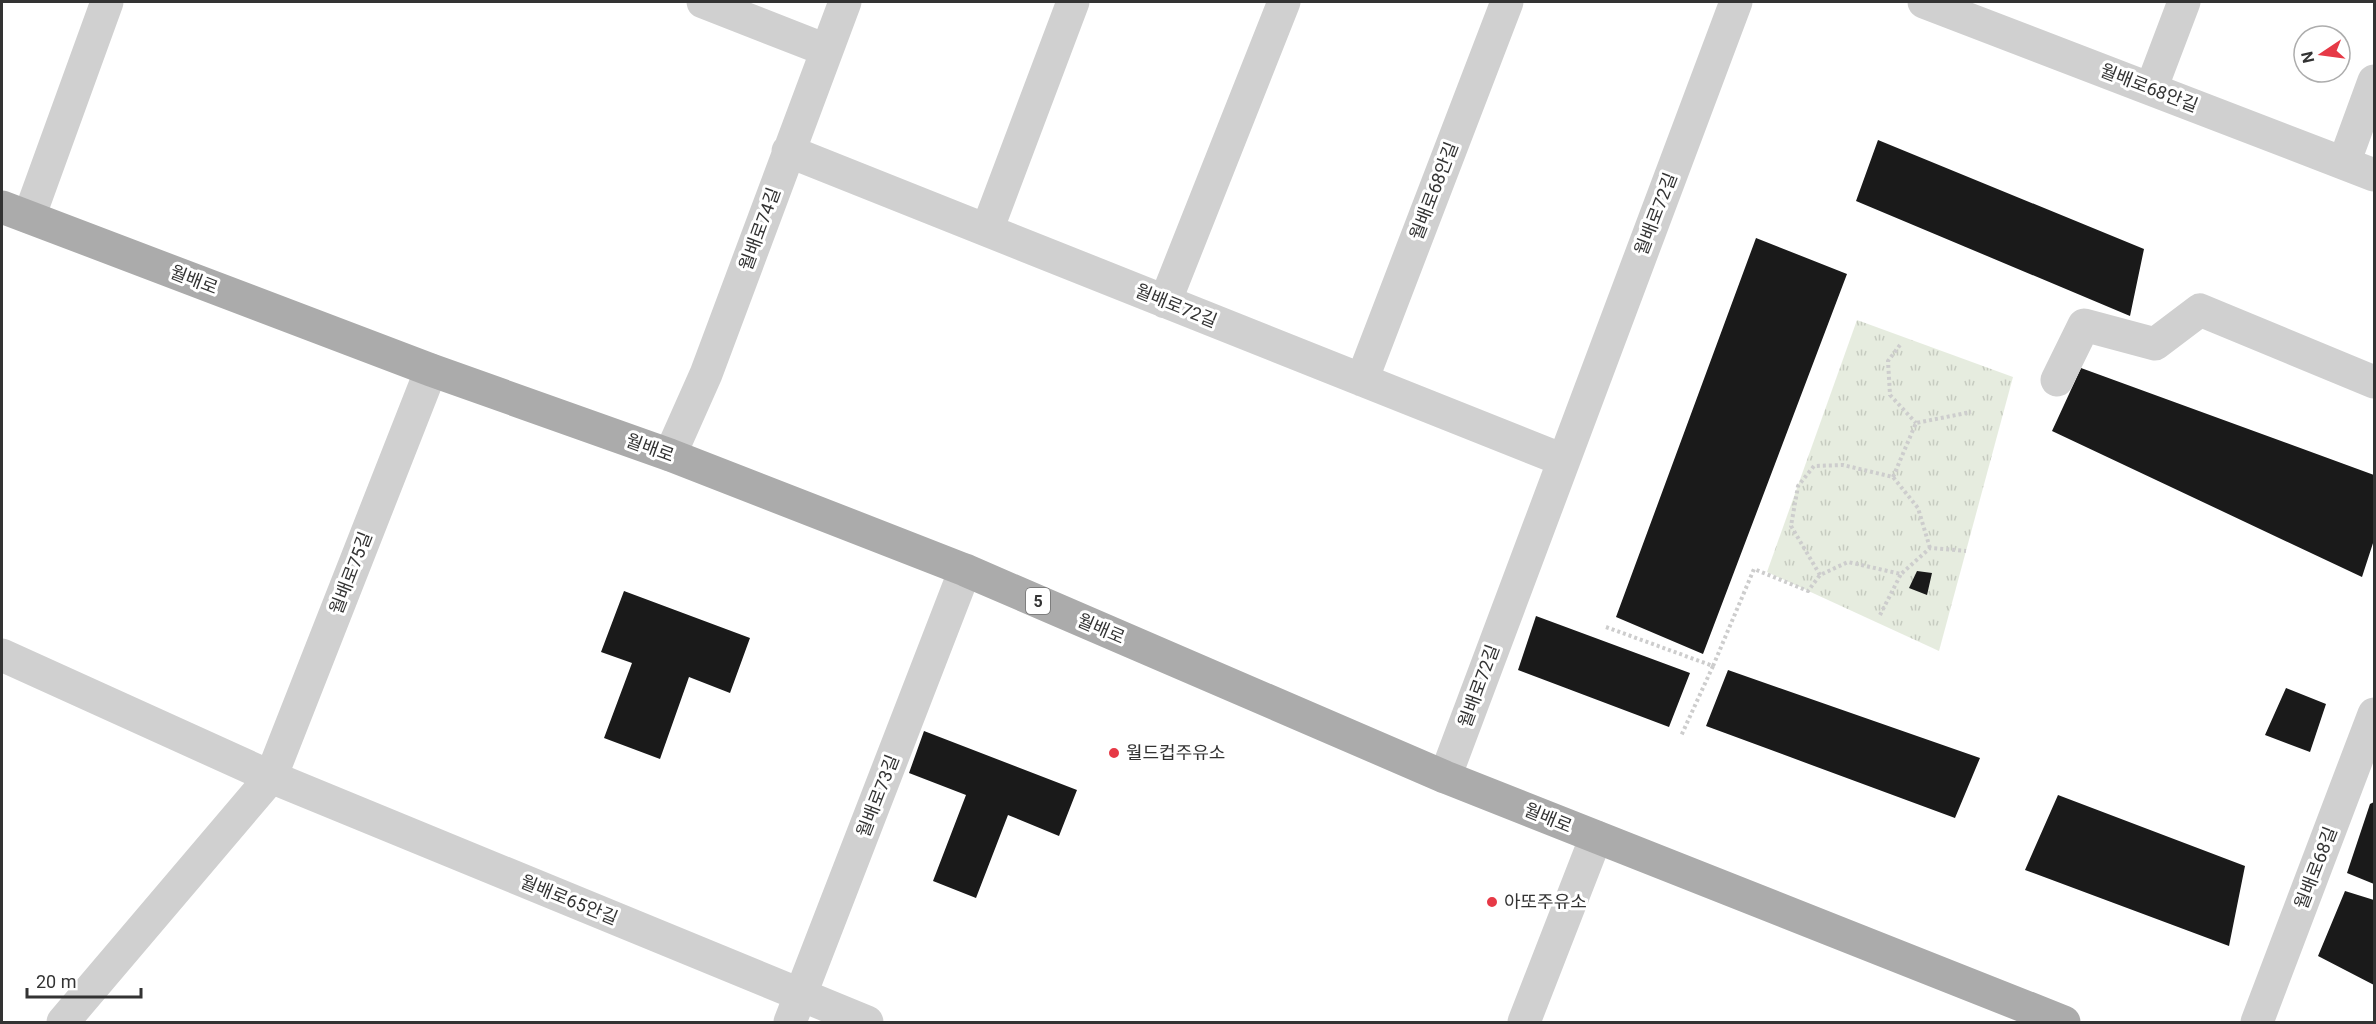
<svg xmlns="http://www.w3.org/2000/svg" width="2376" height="1024" font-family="Roboto,'Noto Sans KR',sans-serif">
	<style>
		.park { fill: url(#park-tufts) }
		.building { fill: #1a1a1a }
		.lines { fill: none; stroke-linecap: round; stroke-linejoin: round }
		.path { stroke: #cdcdcd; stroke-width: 4; stroke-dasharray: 3 3; stroke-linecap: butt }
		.minor { stroke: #d0d0d0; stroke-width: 33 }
		.major { stroke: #ababab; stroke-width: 33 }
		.poi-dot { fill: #e63946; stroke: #fff; stroke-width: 2 }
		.labels { text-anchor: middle; stroke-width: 6; stroke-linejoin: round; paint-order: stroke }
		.shield { fill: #fff; stroke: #707070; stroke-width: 1.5 }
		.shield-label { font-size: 16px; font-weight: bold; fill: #333 }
		.street-label { font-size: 18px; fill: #333; stroke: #fff }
		.poi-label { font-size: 18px; fill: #333; stroke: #fff; text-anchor: start }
	</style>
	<defs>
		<pattern id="park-tufts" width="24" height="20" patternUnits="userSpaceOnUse" patternTransform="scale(1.5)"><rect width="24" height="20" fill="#e6ecdf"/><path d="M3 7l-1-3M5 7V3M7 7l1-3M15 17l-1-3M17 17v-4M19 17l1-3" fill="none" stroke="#c6cbc0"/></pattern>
	</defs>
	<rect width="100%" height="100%" fill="#fff"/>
	<!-- park -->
	<path class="park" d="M1857,320L2013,377L1939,651L1767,572Z"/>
	<!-- building -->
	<path class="building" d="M1878,140L2144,249L2130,316L1856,201Z
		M1756,238L1847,274L1703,654L1616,617Z
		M2081,368L2374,475V540L2362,577L2052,431Z
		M1917,571L1932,573L1927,595L1909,588Z
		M624,591L750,638L730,693L689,677L660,759L604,738L632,663L601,652Z
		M1536,616L1690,673L1669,727L1518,670Z
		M1728,670L1980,758L1955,818L1706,726Z
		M2286,688L2326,704L2310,752L2265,735Z
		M924,731L1077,790L1059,836L1008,815L976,898L933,881L966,795L909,773Z
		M2058,795L2245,866L2229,946L2025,870Z
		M2374,802V884L2347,873L2370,804Z
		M2345,891L2374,900V985L2318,956Z"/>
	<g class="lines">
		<!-- path -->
		<path class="path" d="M1900,345L1888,361L1890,395L1916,423
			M1893,477L1916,423L1971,412
			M1820,575L1791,526L1798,486L1814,466L1843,465L1893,477L1918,508L1930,548
			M1880,615L1901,574
			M1606,627L1713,666L1681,736
			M1713,666L1754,569L1808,591L1820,575L1848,562L1901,574L1930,548L1966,551"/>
		<!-- minor -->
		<path class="minor" d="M703,2L826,50
			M1924,2L2374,175
			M2151,89L2184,2
			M788,151L1563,460
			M2344,163L2374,81
			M29,217L107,2
			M987,230L1073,2
			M1165,302L1284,2
			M1362,380L1507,2
			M2057,380L2084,325L2155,344L2200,310L2374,382
			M670,455L706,374L845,2
			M2,655L271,777L867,1022
			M1445,777L1736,2
			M63,1022L271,777L431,370
			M790,1022L965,570
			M1524,1022L1596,837
			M2257,1022L2374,714"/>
		<!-- major -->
		<path class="major" d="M2,207L431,370L670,455L965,570L1445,777L2064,1022"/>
	</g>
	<!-- markers -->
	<g class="poi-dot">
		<circle cx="1114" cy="753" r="6"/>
		<circle cx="1492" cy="902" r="6"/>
	</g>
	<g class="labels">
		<!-- shield labels -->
		<rect class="shield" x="1026" y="588" width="24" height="26" rx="4.5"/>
		<g class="shield-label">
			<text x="1038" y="607">5</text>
		</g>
		<!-- street labels -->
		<g class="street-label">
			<text transform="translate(2149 88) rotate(21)" y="6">월배로68안길</text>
			<text transform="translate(1434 191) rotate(-69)" y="6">월배로68안길</text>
			<text transform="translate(1656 214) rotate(-69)" y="6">월배로72길</text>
			<text transform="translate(760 229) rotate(-70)" y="6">월배로74길</text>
			<text transform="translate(194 280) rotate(21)" y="6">월배로</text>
			<text transform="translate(1176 306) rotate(22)" y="6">월배로72길</text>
			<text transform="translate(650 448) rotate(20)" y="6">월배로</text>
			<text transform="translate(351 573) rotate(-69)" y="6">월배로75길</text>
			<text transform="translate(1101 629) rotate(23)" y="6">월배로</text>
			<text transform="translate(1479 686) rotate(-70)" y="6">월배로72길</text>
			<text transform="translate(878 796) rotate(-69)" y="6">월배로73길</text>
			<text transform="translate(1548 818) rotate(22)" y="6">월배로</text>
			<text transform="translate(2316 868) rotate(-69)" y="6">월배로68길</text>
			<text transform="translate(569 900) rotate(22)" y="6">월배로65안길</text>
		</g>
		<!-- poi labels -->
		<g class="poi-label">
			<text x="1126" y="759">월드컵주유소</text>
			<text x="1504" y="908">아또주유소</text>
		</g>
	</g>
	<!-- border -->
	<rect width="2376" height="1024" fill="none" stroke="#333333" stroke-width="6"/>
	<!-- north arrow -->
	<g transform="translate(2322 54) rotate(257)"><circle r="28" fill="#ffffff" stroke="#adadad" stroke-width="1.5"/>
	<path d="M0-4.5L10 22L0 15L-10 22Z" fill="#e63946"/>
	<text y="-9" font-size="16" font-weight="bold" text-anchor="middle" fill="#333333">N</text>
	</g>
	<!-- scale -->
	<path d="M27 988v9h114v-9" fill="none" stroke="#333333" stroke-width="3"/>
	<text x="36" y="988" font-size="18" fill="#333333" stroke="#ffffff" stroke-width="4.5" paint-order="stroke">20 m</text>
</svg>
